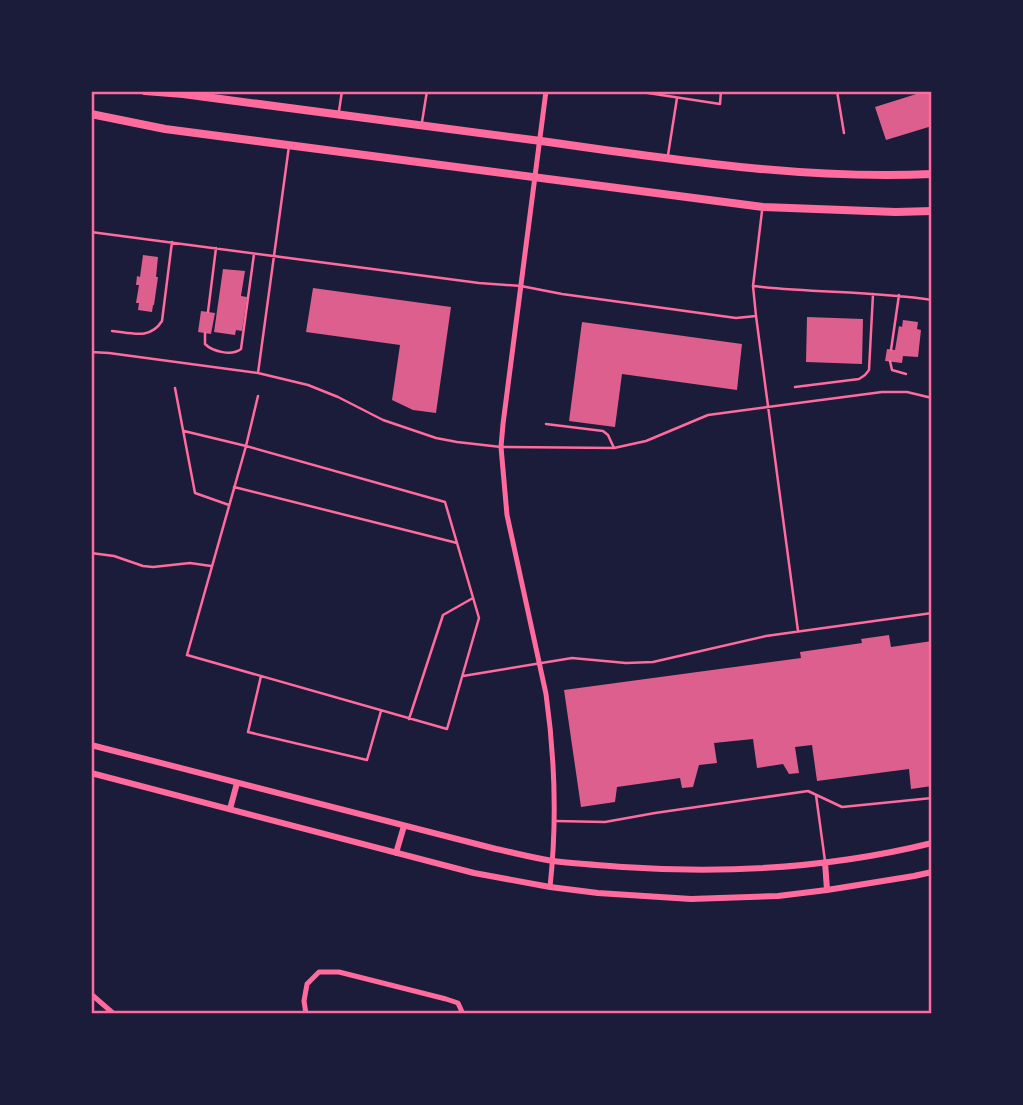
<svg xmlns="http://www.w3.org/2000/svg" width="1023" height="1105" font-family="Signika,sans-serif">
	<style>
		.building { fill: #dd5f8e }
		.lines { fill: none; stroke-linecap: round; stroke-linejoin: round }
		.service { stroke: #ff6b9d; stroke-width: 2.5 }
		.minor { stroke: #ff6b9d; stroke-width: 5 }
		.tertiary { stroke: #ff6b9d; stroke-width: 6 }
		.primary { stroke: #ff6b9d; stroke-width: 8 }
		.neatline { fill: none; stroke: #ff6b9d; stroke-width: 2.5 }
	</style>
	<rect width="100%" height="100%" fill="#1b1b3a"/>
	<!-- building -->
	<path class="building" d="M926,91H932V126L886,140L875,107Z
		M143,255L158,257L156,277H158L154,305H153L152,312L138,310L139,303H136L139,285H136L137,276L140,277Z
		M223,269L245,271L241,296L247,297L242,331L236,330L235,335L214,332Z
		M313,288L451,307L436,413L413,410L392,400L400,345L306,332Z
		M201,311L215,313L211,334L198,332Z
		M807,317L863,319L862,364L806,362Z
		M903,320L918,322L917,329L921,330L918,357L903,356L902,363L885,361L887,349L895,350L899,326L902,327Z
		M582,322L742,344L737,390L622,374L615,427L569,421Z
		M889,635L891,647L932,641V786L911,789L909,769L817,781L812,745L795,747L799,773L789,774L783,764L757,768L753,739L714,743L717,763L699,765L693,787L682,788L680,778L617,787L615,802L581,807L564,690L801,658L800,652L862,643L861,639Z"/>
	<g class="lines">
		<!-- service -->
		<path class="service" d="M635,91L720,104L721,91
			M837,91L844,133
			M339,111L342,91
			M422,122L427,91
			M668,155L677,98
			M762,211L753,286L756,316L798,631
			M91,232L479,283L521,286L562,294L736,318L756,316
			M753,286C813,293 873,291 932,300
			M208,312L216,248
			M112,331C132,333 150,340 162,321L172,242
			M205,333V344C213,352 232,356 241,349L254,254
			M891,350L899,295
			M91,352L109,353L258,373L289,146
			M890,361L892,370L906,374
			M258,373L308,385L338,397L383,420L436,438L457,442L501,447L614,448L646,441L708,415L882,392H907L932,398
			M795,387L859,379L865,375L869,370L873,294
			M175,388L195,493L229,505
			M546,424L603,431L608,435L614,448
			M184,431L246,446L258,396
			M246,446L445,502L479,618L447,729L187,655Z
			M234,487L457,543
			M91,553L114,556L143,566L153,567L190,563L211,566
			M261,676L248,732L367,760L381,711
			M463,676L572,658L626,663L653,662L766,636L932,613
			M409,719L443,615L473,598
			M816,795L825,861
			M555,821L605,822L655,813L808,791L842,807L932,798"/>
		<!-- minor -->
		<path class="minor" d="M546,91L503,424L501,447L507,515L546,694C555,758 557,823 550,887
			M91,994L114,1014
			M306,1014L304,1001L307,984L319,972H339L446,999L458,1003L463,1014"/>
		<!-- tertiary -->
		<path class="tertiary" d="M91,745L496,849C515,853 534,858 553,861C576,864 600,865 623,867C726,874 831,868 932,843
			M91,773L474,873L550,887L598,893L691,899L778,896L827,890L914,876L932,872
			M230,809L237,783
			M396,853L404,826
			M825,862L827,890"/>
		<!-- primary -->
		<path class="primary" d="M145,91L183,94C302,110 421,125 541,141C671,159 801,180 932,174
			M91,114L165,129L763,207L896,212L932,211"/>
	</g>
	<!-- border -->
	<rect width="1023" height="1105" fill="none" stroke="#1b1b3a" stroke-width="186"/>
	<rect x="93" y="93" width="837" height="919" class="neatline"/>
</svg>
